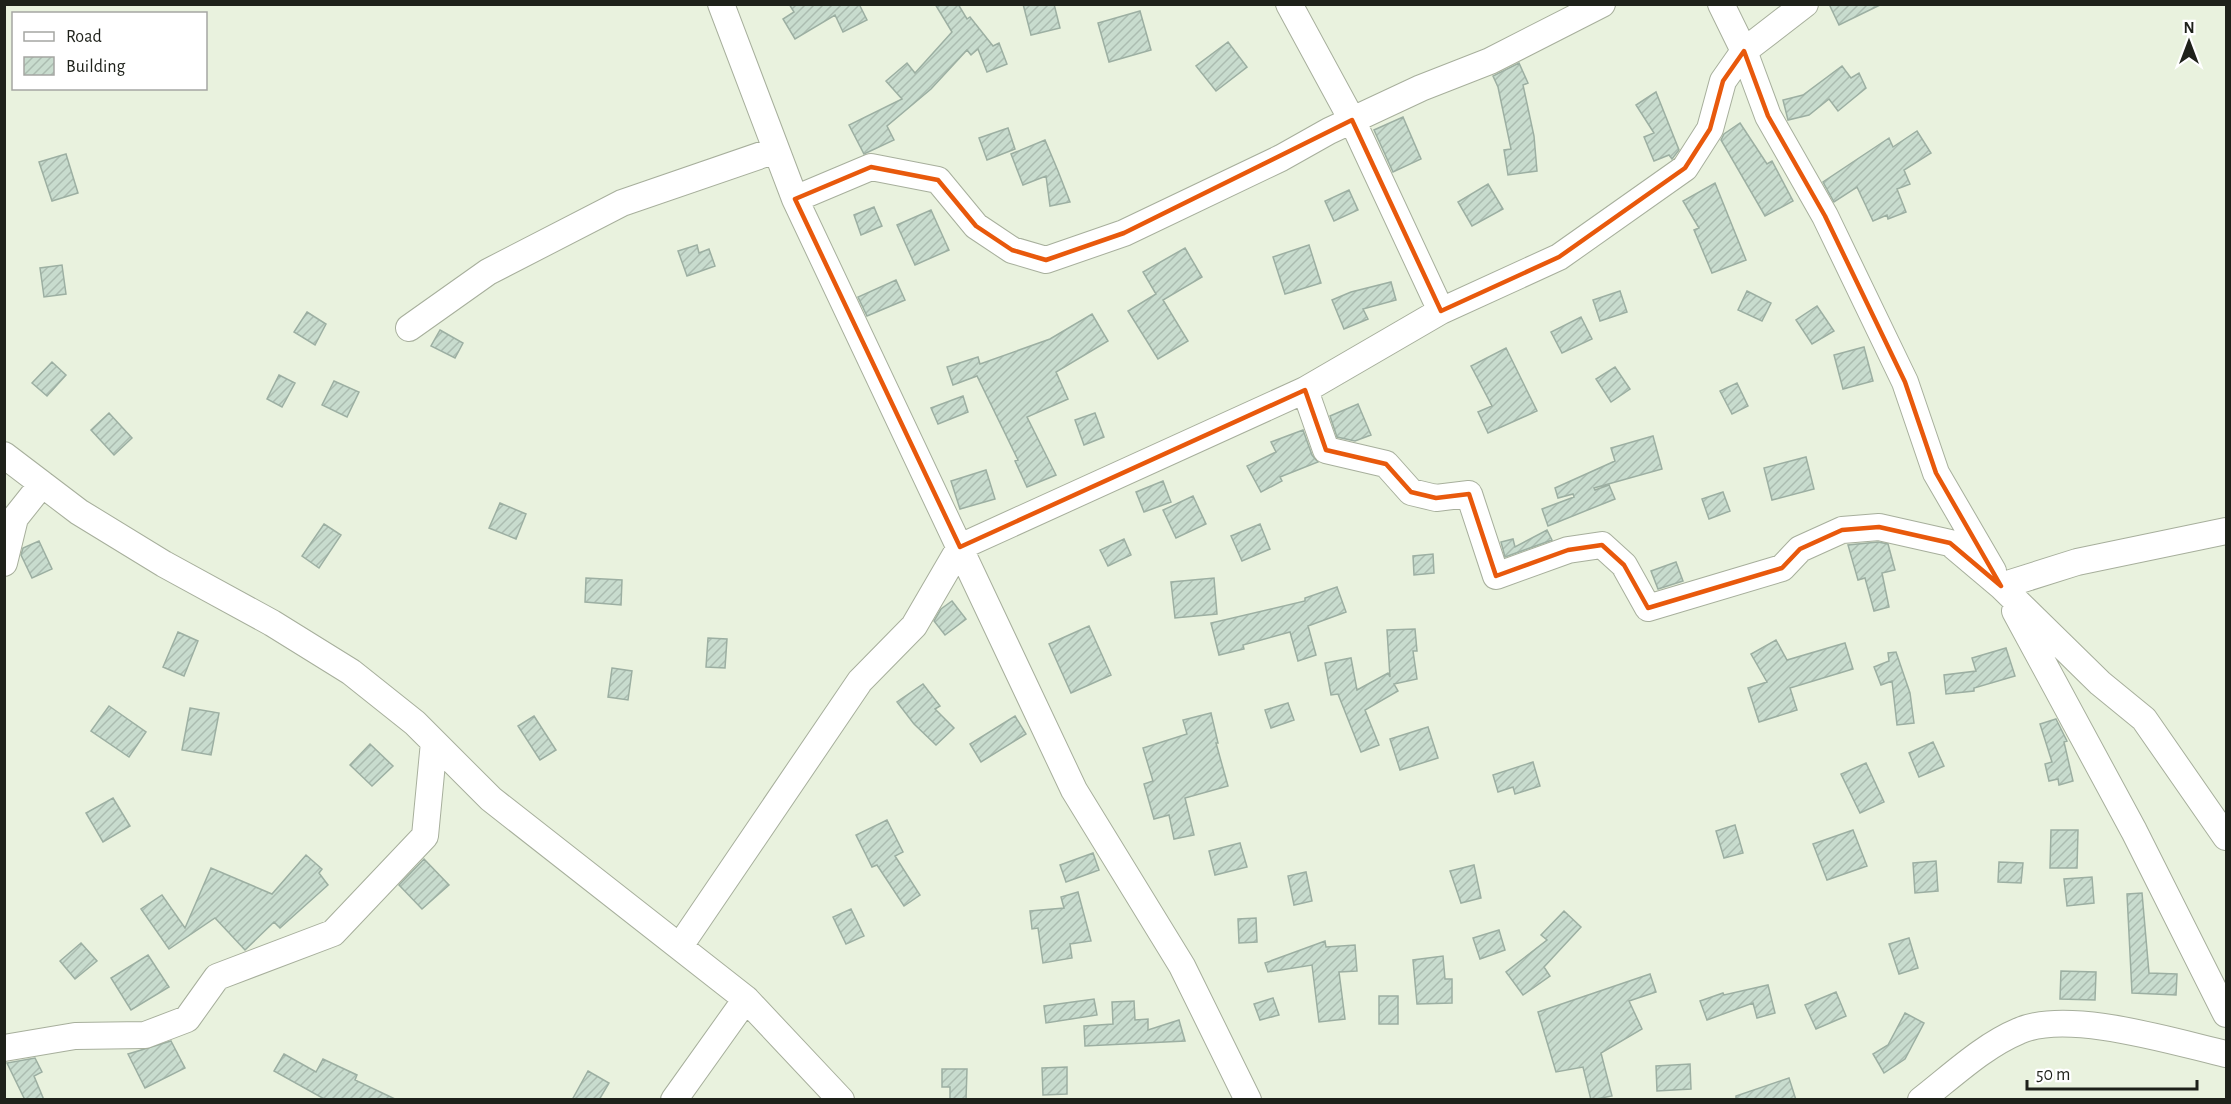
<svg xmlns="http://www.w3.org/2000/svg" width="2231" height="1104" font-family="'Alegreya Sans',sans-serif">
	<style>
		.building { fill: url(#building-hatch); stroke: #9cafa2; stroke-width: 1.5 }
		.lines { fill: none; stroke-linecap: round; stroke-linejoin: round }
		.minor-casing { stroke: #a7af9c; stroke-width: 28 }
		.minor { stroke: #fff; stroke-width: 26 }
		.marked { fill: none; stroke: #e8590c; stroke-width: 4.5; stroke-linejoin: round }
	</style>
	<defs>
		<pattern id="building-hatch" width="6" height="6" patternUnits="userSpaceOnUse" patternTransform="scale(1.5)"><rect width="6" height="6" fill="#c8dcce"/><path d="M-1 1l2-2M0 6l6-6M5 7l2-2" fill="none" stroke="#abbcb0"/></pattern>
	</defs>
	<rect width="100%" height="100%" fill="#e9f2de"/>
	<!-- building -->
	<path class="building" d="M789,4H859L867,20L843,32L835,15L795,39L783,19L794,12Z
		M935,4H958L967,19L970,17L993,46L999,43L1007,64L987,72L978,49L971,55L967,50L931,89L887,126L894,140L864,154L849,125L902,99L886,81L907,63L915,73L952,32Z
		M1023,4H1054L1060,28L1031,35Z
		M1829,4H1882L1839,25Z
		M1140,11L1151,50L1109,62L1098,23Z
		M1228,42L1247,67L1216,91L1196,66Z
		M1519,63L1528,83L1523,85L1534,136L1537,171L1508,175L1504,150L1511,149L1498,87L1493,76Z
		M1842,66L1851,78L1859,73L1866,88L1838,111L1829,99L1809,115L1788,120L1783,100L1803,95Z
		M1656,92L1679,150L1672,159L1669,155L1654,161L1644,137L1654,133L1636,105Z
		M1403,117L1421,159L1393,172L1374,130Z
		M1740,123L1767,164L1772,161L1793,201L1765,216L1721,140L1724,134Z
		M1008,128L1015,149L987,160L979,138Z
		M1917,131L1931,153L1904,170L1910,184L1897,189L1906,212L1888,219L1887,215L1873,221L1857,187L1834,202L1823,182L1889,138L1893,147Z
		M1045,140L1058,171L1070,202L1050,206L1046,176L1023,185L1011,154Z
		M66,154L78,193L52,201L39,162Z
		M1715,183L1746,260L1712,273L1694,230L1699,228L1683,201Z
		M1488,184L1503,209L1472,226L1458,202Z
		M1349,190L1358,210L1334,221L1325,201Z
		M874,207L882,226L861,235L854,215Z
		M931,210L949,250L915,265L897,225Z
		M697,245L699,253L709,249L715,266L687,276L678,251Z
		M1309,245L1321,283L1285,294L1273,257Z
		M1185,248L1202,277L1163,300L1188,341L1158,359L1128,311L1156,294L1143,272Z
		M62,265L66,294L44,297L40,268Z
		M896,280L905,300L867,316L858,297Z
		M1391,282L1396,300L1363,309L1368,319L1344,329L1332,300L1351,292Z
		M1620,291L1627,312L1600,321L1593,300Z
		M1747,291L1771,303L1762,321L1738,310Z
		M1817,306L1834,331L1812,344L1796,320Z
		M307,312L326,324L315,345L294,332Z
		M1092,314L1108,341L1056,372L1068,399L1027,417L1056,475L1027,487L1015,461L1018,460L977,376L953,385L947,367L978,357L980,364L1050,339Z
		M1581,317L1592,339L1562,353L1551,332Z
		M440,330L463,343L455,358L431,346Z
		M1864,347L1873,381L1843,389L1834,355Z
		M1506,348L1537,411L1488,433L1478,412L1492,406L1471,366Z
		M52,362L66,375L47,396L32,383Z
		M1615,367L1630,389L1611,402L1596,379Z
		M279,375L295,383L282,407L267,399Z
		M334,381L359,392L347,417L322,405Z
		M1737,383L1748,406L1732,414L1720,391Z
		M963,396L968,412L938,424L931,408Z
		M1358,404L1371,435L1355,441L1337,437L1330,416Z
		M109,413L132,438L114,455L91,430Z
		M1095,413L1104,437L1084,445L1075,420Z
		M1303,430L1312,455L1318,462L1280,477L1282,481L1261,492L1247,466L1276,452L1271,442Z
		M1653,436L1662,469L1594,488L1595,490L1609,485L1615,499L1548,526L1542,509L1574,497L1573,494L1558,498L1555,488L1615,461L1611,448Z
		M1806,457L1814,489L1772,500L1764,468Z
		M986,470L995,499L960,509L951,481Z
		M1163,481L1171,502L1144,512L1136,492Z
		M1723,492L1730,511L1709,519L1702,499Z
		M1193,496L1206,524L1176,538L1163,510Z
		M500,503L526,514L516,539L489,528Z
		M324,524L341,535L319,568L302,556Z
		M1260,524L1270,549L1242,561L1231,536Z
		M1547,530L1552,540L1505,557L1501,542L1513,539L1515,547Z
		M1124,539L1131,555L1108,566L1100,550Z
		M39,541L52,569L32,578L21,555L23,548Z
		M1878,542L1888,544L1895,570L1882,573L1889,607L1874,611L1865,578L1858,580L1848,545Z
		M1433,554L1434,573L1414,575L1413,556Z
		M1676,562L1683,581L1658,589L1651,571Z
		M586,578L622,580L621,605L585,602Z
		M1214,578L1217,614L1175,618L1171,582Z
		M1337,587L1346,612L1308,626L1316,655L1298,661L1290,632L1243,645L1244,649L1219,655L1211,623L1305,601V598Z
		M952,601L966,619L945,635L934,621L941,609Z
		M1089,626L1111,675L1071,693L1049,644Z
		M1415,629L1417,651H1413L1417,679L1394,684L1398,691L1365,710L1379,745L1361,752L1338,694L1331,695L1325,663L1351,658L1357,690L1388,673L1390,677L1387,630Z
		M178,632L198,641L184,676L163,667Z
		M708,638L727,639L725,668L706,667Z
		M1776,640L1787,660L1845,643L1853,669L1790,688L1797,710L1759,722L1748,688L1767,682L1751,654Z
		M2006,648L2015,676L1974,688V691L1946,694L1944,675L1976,671L1972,658Z
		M1896,652L1910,693L1914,723L1897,725L1892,681L1881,685L1874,667L1889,661L1888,653Z
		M612,668L632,671L628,700L608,697Z
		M923,684L940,706L935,709L954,728L936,745L914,724L897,702Z
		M1288,703L1294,720L1271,728L1265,710Z
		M109,706L146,732L129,757L91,731Z
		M190,708L219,713L211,755L182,750Z
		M1211,713L1218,743H1216L1228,786L1185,798L1194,835L1174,839L1169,815L1154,819L1144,784L1153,781L1143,748L1187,734L1183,720Z
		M534,716L556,750L540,760L518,726Z
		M1015,716L1026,734L981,762L970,744Z
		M2056,719L2067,741L2064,742L2073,781L2059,785L2058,779L2049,781L2045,764L2052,762L2040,724Z
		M1428,727L1438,758L1400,770L1390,739Z
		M1933,742L1944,766L1919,777L1909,753Z
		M370,744L393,766L372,786L350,765Z
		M1533,762L1540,786L1515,794L1513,787L1498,792L1493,775Z
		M1866,763L1884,802L1860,813L1841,774Z
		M113,798L130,826L103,842L86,813Z
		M887,820L903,852L895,856L920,895L904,906L877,865L872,867L856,835Z
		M1735,825L1743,853L1724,858L1716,831Z
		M1853,830L1867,866L1827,880L1813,844Z
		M2051,830H2078L2077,868H2050Z
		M1240,843L1247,867L1215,875L1209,851Z
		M1093,853L1099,870L1066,882L1060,865Z
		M306,855L322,869L319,873L328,885L280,928L274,922L245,950L215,918L169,949L141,909L162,895L185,928L211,868L272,894Z
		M424,859L449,885L422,909L399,885Z
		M1936,861L1938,891L1915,893L1913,863Z
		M1999,862L2023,863L2021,883L1998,882Z
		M1474,865L1481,898L1461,903L1450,871Z
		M1306,872L1312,901L1294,905L1288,876Z
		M2092,877L2094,903L2067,906L2064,879Z
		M1078,892L1091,941L1070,944L1072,958L1043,963L1038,928L1032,929L1030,911L1064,908L1061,897Z
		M2142,893L2149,973L2177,974L2176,995L2132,993L2127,894Z
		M851,909L864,936L846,944L833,917Z
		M1564,911L1581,927L1544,967L1550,976L1523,995L1506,972L1547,940L1541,935Z
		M1256,918L1257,942L1239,943L1238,919Z
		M1499,930L1505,950L1480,959L1473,938Z
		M1909,938L1918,968L1899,974L1889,944Z
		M1325,941L1326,947L1355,945L1357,971L1339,972L1345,1019L1319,1022L1312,965L1268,972L1265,963Z
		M81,943L97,961L75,979L60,961Z
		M148,955L169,987L131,1010L111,978Z
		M1443,956L1445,979H1452V1003L1417,1004L1413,960Z
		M2061,971L2096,972L2095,1000L2060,999Z
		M1650,974L1656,992L1629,1001L1642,1029L1601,1053L1612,1096L1591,1100L1583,1067L1556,1072L1538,1012Z
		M1768,985L1775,1013L1757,1018L1753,1003L1707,1020L1700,1001L1723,993L1724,995Z
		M1836,992L1846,1016L1816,1029L1805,1005Z
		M1379,996H1398V1024H1379Z
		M1273,998L1279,1015L1260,1020L1254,1004Z
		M1094,999L1097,1015L1046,1023L1044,1006Z
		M1134,1001L1135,1020L1148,1019V1030L1179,1020L1185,1041L1085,1046L1084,1026L1113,1024L1112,1002Z
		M1905,1013L1924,1023L1905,1059L1884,1073L1873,1054L1888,1045Z
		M171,1041L185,1068L145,1088L128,1054Z
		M284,1054L316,1072L323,1059L357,1075L355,1080L397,1100H326L274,1071Z
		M35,1058L42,1072L34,1076L44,1100H25L7,1063Z
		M1690,1064L1691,1089L1657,1091L1656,1066Z
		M1067,1067V1094L1043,1095L1042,1068Z
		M942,1069H967L966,1100H950V1087H942Z
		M588,1071L609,1083L599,1100H572Z
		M1789,1078L1796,1100H1736V1096Z"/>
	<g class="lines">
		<defs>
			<path id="minor" d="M721,4L795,199L1074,790L1182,966L1248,1100
				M1289,4L1352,120L1441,311
				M1721,4L1744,51L1768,116L1825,216L1905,382L1936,473L1993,571
				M795,199L871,167L938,180L976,226L1012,250L1046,260L1124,233L1281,158L1329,131L1421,88L1490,61L1602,4
				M409,328L488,272L622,203L776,150
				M1305,390L1326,450L1386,464L1411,492L1436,498L1469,494L1496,576L1568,550L1602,545L1624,565L1648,608L1782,568L1800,549L1842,530L1879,527L1950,543L2001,586L2100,683L2144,719L2226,837
				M4,455L79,512L164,564L272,623L351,672L415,723L491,799L746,999L841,1100
				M4,563L15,518L42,484
				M2001,586L2077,562L2226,531
				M2015,611L2134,831L2226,1014
				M680,946L860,681L914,626L960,547L1305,390L1441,311L1559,257L1685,168L1710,129L1723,81L1744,51L1805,4
				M4,1048L75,1036L145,1035L187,1019L217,977L333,933L425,836L434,742
				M674,1100L746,999
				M1921,1100C1952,1076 1983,1046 2019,1031C2068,1009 2174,1042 2226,1054"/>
		</defs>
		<!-- minor casing -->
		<use href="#minor" class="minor-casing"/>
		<!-- minor -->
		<use href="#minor" class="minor"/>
	</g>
	<!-- marked area -->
	<path class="marked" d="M1744,51L1768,116L1825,216L1905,382L1936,473L2001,586L1950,543L1879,527L1842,530L1800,549L1782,568L1648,608L1624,565L1602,545L1568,550L1496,576L1469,494L1436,498L1411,492L1386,464L1326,450L1305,390L960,547L795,199L871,167L938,180L976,226L1012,250L1046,260L1124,233L1352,120L1441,311L1559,257L1685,168L1710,129L1723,81Z"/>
	<!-- border -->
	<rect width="2231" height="1104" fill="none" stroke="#1e211a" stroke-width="12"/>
	<!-- legend -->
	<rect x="12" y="12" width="195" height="78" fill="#ffffff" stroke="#a5a6a3" stroke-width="1.5"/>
	<rect x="24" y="32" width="30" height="9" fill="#ffffff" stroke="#a5a6a3" stroke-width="1.5"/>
	<text x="66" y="42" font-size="18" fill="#1e211a">Road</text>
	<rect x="24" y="57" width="30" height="18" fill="url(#building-hatch)" stroke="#a5a6a3" stroke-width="1.5"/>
	<text x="66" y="72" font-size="18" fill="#1e211a">Building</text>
	<!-- north arrow -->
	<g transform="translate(2189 42)" stroke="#ffffff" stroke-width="4.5" paint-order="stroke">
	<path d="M0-4.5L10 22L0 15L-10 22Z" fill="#1e211a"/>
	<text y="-9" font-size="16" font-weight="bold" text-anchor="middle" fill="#1e211a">N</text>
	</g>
	<!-- scale -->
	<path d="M2027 1080v9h170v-9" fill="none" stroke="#1e211a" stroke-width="3"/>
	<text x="2036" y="1080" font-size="18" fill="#1e211a" stroke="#ffffff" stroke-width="4.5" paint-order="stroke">50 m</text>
</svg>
